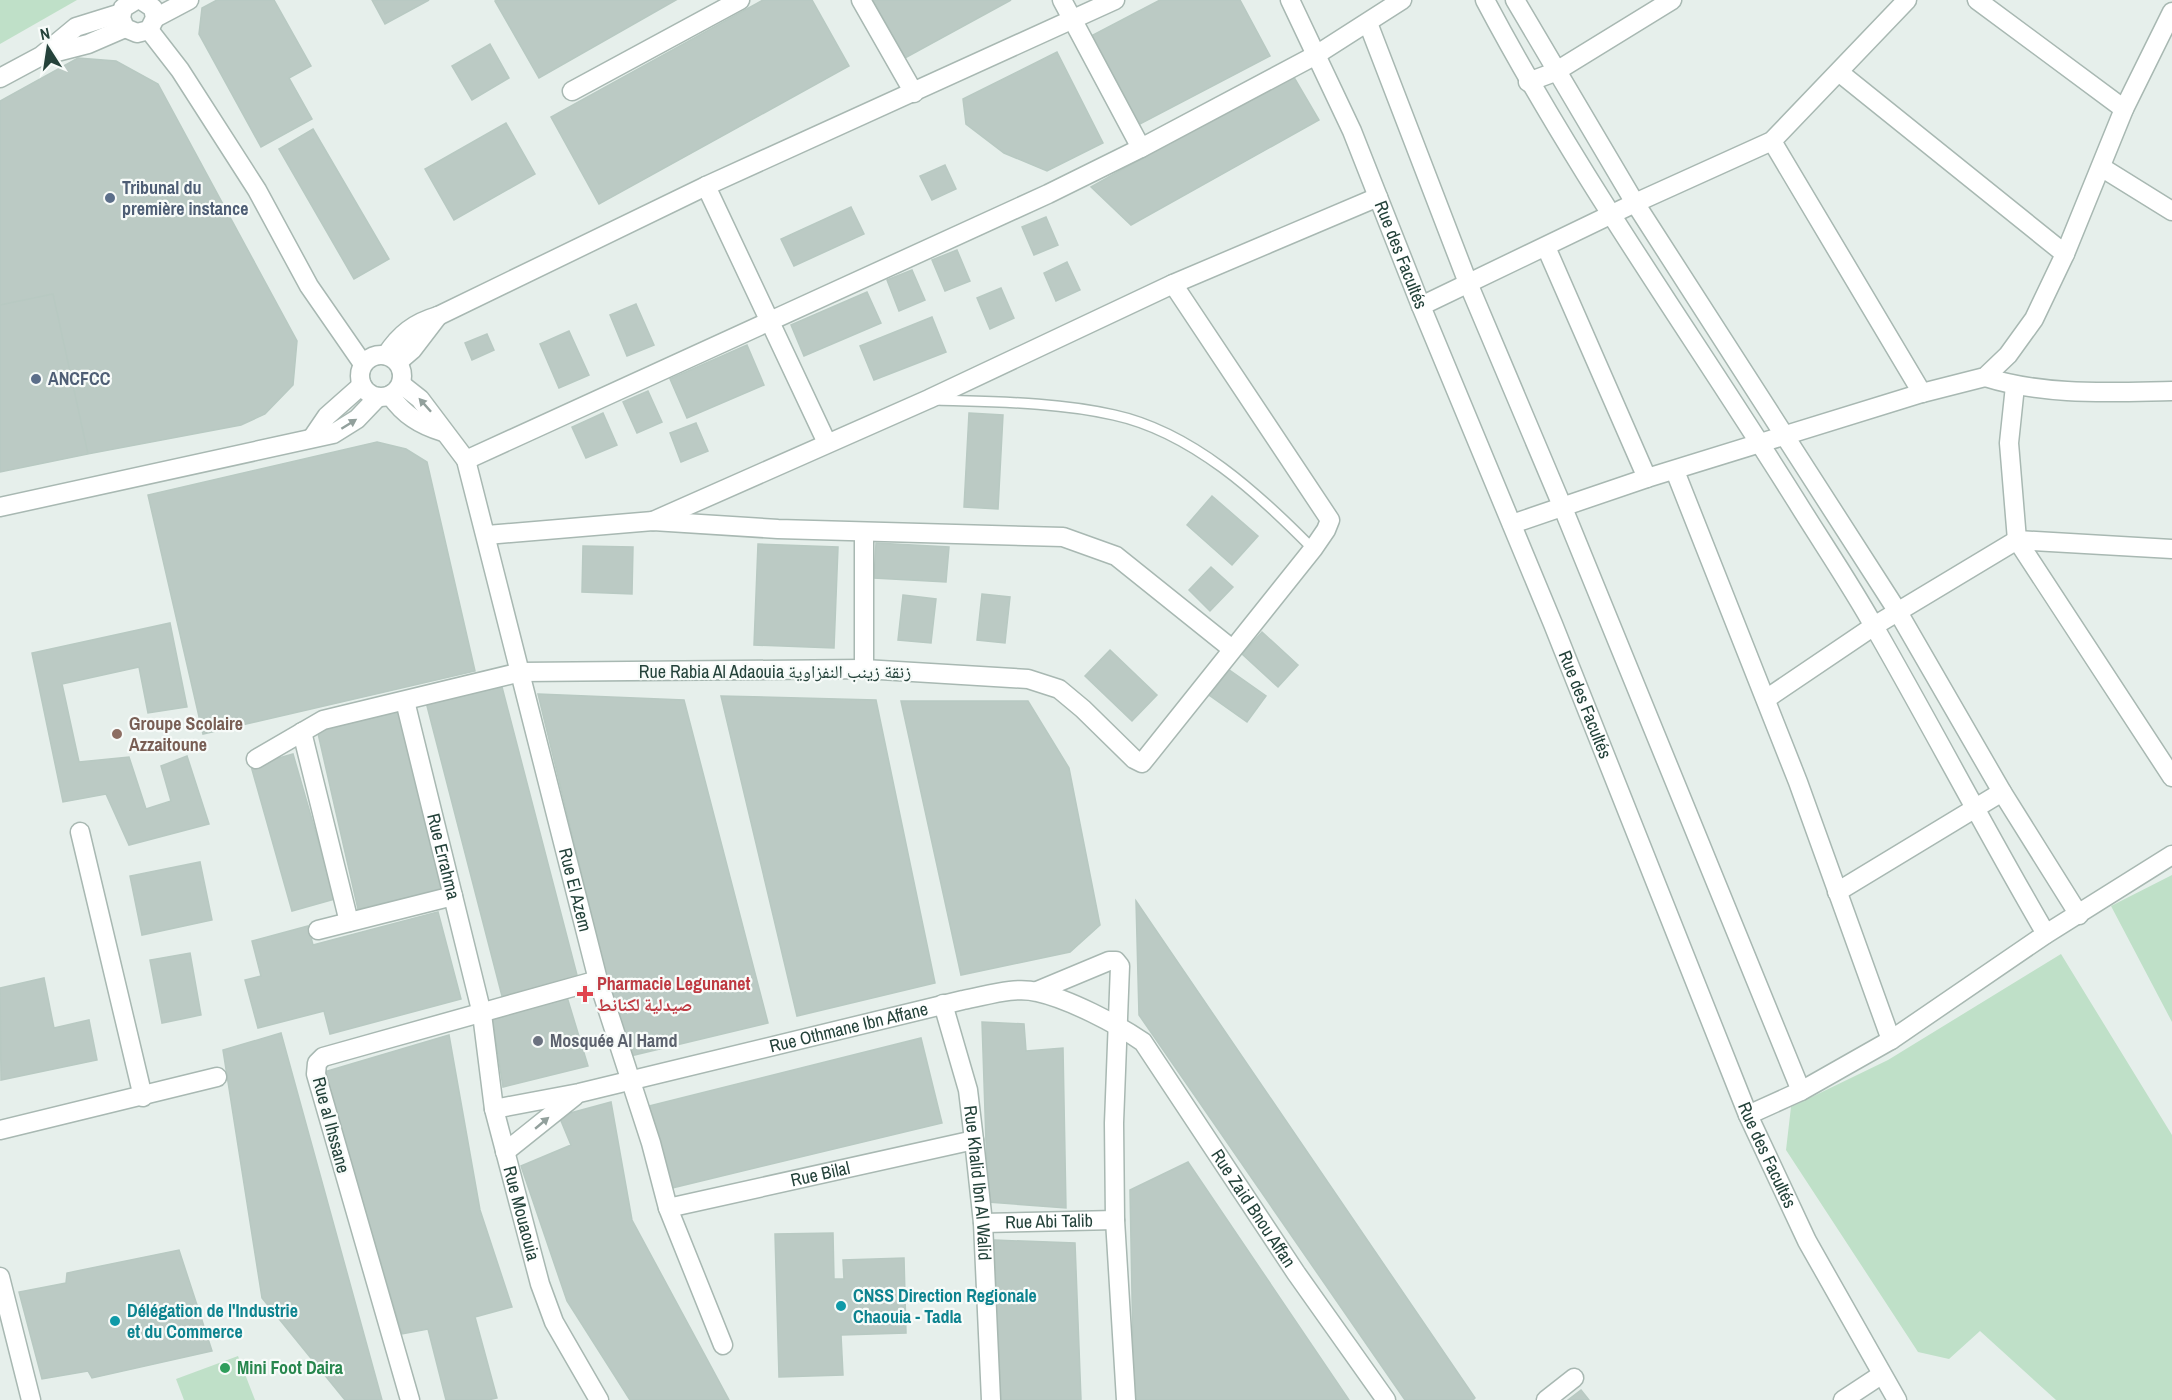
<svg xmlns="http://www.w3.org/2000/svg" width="2172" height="1400" font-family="'Archivo Narrow','Noto Naskh Arabic',sans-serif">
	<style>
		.green { fill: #bfe0c8 }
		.building { fill: #bbcac4; stroke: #b8c9c2; stroke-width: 1.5 }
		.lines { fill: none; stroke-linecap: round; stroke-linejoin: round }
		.lane-casing { stroke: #a8b8b2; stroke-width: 12 }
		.street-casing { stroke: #a8b8b2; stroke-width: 21 }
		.lane { stroke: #fff; stroke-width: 9 }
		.street { stroke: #fff; stroke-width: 18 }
		.oneway { fill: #92a09c }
		.service-dot { fill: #5c6f8a; stroke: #f7fbf9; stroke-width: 2 }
		.education-dot { fill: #8d6e63; stroke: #f7fbf9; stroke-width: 2 }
		.health-dot { fill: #e0444e; stroke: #f7fbf9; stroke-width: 2 }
		.worship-dot { fill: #6b7280; stroke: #f7fbf9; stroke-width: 2 }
		.culture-dot { fill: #0f9aa8; stroke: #f7fbf9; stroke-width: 2 }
		.leisure-dot { fill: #2e9e5b; stroke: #f7fbf9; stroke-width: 2 }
		.labels { text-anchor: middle; stroke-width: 4.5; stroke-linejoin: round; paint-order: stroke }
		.service-label { font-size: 18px; font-weight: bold; fill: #4e5e75; stroke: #f7fbf9; text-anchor: start }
		.street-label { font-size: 18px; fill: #24423a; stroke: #f7fbf9 }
		.education-label { font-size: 18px; font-weight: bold; fill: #785e54; stroke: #f7fbf9; text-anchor: start }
		.health-label { font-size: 18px; font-weight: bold; fill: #be3a42; stroke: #f7fbf9; text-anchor: start }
		.worship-label { font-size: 18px; font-weight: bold; fill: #5b616d; stroke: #f7fbf9; text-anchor: start }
		.culture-label { font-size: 18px; font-weight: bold; fill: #0d838f; stroke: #f7fbf9; text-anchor: start }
		.leisure-label { font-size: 18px; font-weight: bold; fill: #27864d; stroke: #f7fbf9; text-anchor: start }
	</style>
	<rect width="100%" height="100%" fill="#e6efeb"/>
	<!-- green -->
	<path class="green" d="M0,0H77L0,44Z
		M2172,875V1022L2111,906Z
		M2061,954L2172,1135V1400H2056L1980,1331L1949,1359L1918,1352L1786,1150L1791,1107L1888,1060Z
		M238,1356L255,1400H184L176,1379Z"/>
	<!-- building -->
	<path class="building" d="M217,0H274L311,66L289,78L312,119L261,147L199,34L202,8Z
		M372,0H429L385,24Z
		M497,0H676L539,78L495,1Z
		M763,0H812L849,66L599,204L551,117Z
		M873,0H1011L905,58Z
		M1160,0H1240L1270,56L1138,125L1091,36Z
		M490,44L509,78L472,100L452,66Z
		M1057,52L1103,143L1047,171L1004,153L966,124L963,99Z
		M78,58L116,61L158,84L297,341L293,385L265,414L241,425L88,454L53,294L0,305V101Z
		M1292,74L1319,120L1131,225L1091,187Z
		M506,123L535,174L454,220L425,169Z
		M313,129L389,259L354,279L279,149Z
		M945,165L956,189L932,200L920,176Z
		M851,207L864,234L794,266L781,239Z
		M1046,217L1058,245L1034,255L1022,227Z
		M957,250L970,281L945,291L932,260Z
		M1067,262L1080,290L1056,301L1044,273Z
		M912,270L925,300L899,311L887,280Z
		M1001,288L1014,318L990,329L977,298Z
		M867,292L881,323L804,356L791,325Z
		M53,294L88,454L0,472V305Z
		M636,304L654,345L627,356L610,315Z
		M932,317L946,352L874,380L860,346Z
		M569,331L589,375L559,388L540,344Z
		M487,334L494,350L472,360L465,343Z
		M747,345L764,385L687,418L670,379Z
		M648,391L662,422L637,433L623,402Z
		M603,413L617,445L586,458L572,427Z
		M969,413L1003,415L998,509L964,507Z
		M696,423L708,451L681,462L670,433Z
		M377,442L406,449L427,462L475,671L203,734L148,495Z
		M1212,496L1258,536L1232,565L1187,525Z
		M876,543L949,547L946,582L874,578Z
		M758,544L838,547L834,648L754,645Z
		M583,546L633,547L632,594L582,592Z
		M1211,567L1233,587L1210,611L1189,590Z
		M982,594L1010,597L1005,643L977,640Z
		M903,595L936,599L931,643L898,640Z
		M170,623L187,707L148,713L139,667L62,684L79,762L129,757L146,809L171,801L161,766L187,756L209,824L129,845L106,794L63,802L32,653Z
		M1262,632L1298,665L1278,687L1242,654Z
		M1110,650L1157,695L1132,721L1085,676Z
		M1228,669L1266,696L1247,722L1209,695Z
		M502,687L578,979L502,996L426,702Z
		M538,694L684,700L768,1023L626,1057Z
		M721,696L876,700L935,983L797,1016Z
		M901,701H1028L1069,768L1100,925L1070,952L961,975Z
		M403,709L445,889L358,909L317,729Z
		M293,754L335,899L292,911L251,766Z
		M200,862L212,920L142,935L130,876Z
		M1136,901L1475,1398L1473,1400H1405L1139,1015Z
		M438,912L461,999L330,1034L324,1011L258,1028L245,980L261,976L252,941L308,926L313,945Z
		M190,953L201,1015L162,1023L150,960Z
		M44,978L54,1028L89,1020L97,1060L1,1080L0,988Z
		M567,997L588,1066L503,1087L492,1016Z
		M982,1022L1024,1024L1026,1051L1063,1048L1066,1208L988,1202Z
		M281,1033L382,1400H345L262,1298L223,1050Z
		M449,1035L480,1210L512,1307L475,1317L497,1398L488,1400H446L428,1329L402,1334L324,1072Z
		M921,1038L942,1123L672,1188L649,1106Z
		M611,1102L632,1220L729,1400H630L567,1301L521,1166L571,1145L559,1116Z
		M1188,1162L1349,1400H1134L1130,1190Z
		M833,1233L834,1279H844L843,1260L904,1258L906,1333L841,1335L843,1375L779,1377L775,1234Z
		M994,1240L1075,1243L1081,1400H1001Z
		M179,1250L212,1351L92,1378L88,1371L42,1379L19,1292L66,1283L67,1273Z
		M1581,1390L1589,1400H1568Z"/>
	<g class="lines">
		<defs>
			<path id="lane" d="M937,400C996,402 1057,402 1114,415C1192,432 1259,494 1313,549"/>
			<g id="street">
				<path d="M136,0L123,8L121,18L125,28L137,33L149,30L155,18L153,8L141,0"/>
				<path d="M861,0L914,93"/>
				<path d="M1062,0L1141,148L1316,55L1402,0"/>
				<path id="s1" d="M1290,0L1352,131L1421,306L1553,624L1748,1115L1807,1241L1897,1400"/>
				<path d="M1485,0C1578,176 1692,334 1797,502C1823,544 1851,585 1875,628C1933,729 1987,833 2046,934"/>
				<path d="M1515,0L1635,203L1898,612L2002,792L2079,915"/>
				<path d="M1977,0L2124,109"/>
				<path d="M155,18L189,0"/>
				<path d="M1368,23L1468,283L1563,508L1801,1091"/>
				<path d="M149,30L180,70L257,190L309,286L363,364"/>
				<path d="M45,55L88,44L125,28"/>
				<path d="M1840,73L2065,254"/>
				<path d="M0,78L41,56L76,27L121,13"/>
				<path d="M1528,82L1555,72L1672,0"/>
				<path d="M572,91L740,0"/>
				<path d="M1772,141L1922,393"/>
				<path d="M2101,167L2172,211"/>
				<path d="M706,186L827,443"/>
				<path d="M1546,247L1647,478"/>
				<path d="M1421,306L1635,203L1772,141L1907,0"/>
				<circle cx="381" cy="376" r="21"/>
				<path d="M386,355C400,334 414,323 438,316L706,186L1115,0"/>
				<path d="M398,362L412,350L438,316"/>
				<path d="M1985,377C2045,396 2110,392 2172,391"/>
				<path id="s2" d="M401,384L420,399L466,460L598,980L651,1143L668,1208L723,1345"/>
				<path d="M2015,386L2009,443L2017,540L2172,777"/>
				<path d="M390,395C404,415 420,425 443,432"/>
				<path d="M312,438L327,416L362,385"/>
				<path d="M466,460L1048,194L1141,148"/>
				<path d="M1675,471L1798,782L1891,1040"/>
				<path d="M0,507L333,434L357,419L378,397"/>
				<path d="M653,521L929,399L1173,284L1378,197"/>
				<path d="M1512,524L1647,478L1922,393L1985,377L2008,355L2034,319L2065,254L2124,109L2172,12"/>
				<path d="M487,535L653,521L778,529L1063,537L1116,556L1232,649"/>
				<path d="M864,669V532"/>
				<path d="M1766,699L1874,626L2017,540L2172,549"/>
				<path id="s3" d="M405,701L482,1014L494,1109L540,1284L554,1322L599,1400"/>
				<path d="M302,732L349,922"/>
				<path d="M256,759L323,720L521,672L864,669L1028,679L1059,689L1083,709L1134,759L1142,763L1313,549L1326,530L1330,520L1173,284"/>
				<path d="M80,832L143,1097"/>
				<path d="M1837,892L2002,792"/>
				<path d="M318,930L453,896"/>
				<path d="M1037,991L1109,961H1116L1120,966L1114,1123L1115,1220L1126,1400"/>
				<path id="s4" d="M943,1004L968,1090L974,1140L983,1223L991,1400"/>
				<path id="s5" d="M494,1109L579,1093L963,1000C986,996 1015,986 1037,992C1069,999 1117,1024 1143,1042L1296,1273L1386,1400"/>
				<path d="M1748,1115L1801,1091L1891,1040L2046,934L2172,855"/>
				<path d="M0,1130L217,1077"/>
				<path d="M505,1152L575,1096"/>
				<path id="s6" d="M668,1208L974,1140"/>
				<path id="s7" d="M983,1223L1115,1220"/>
				<path d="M0,1277L31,1400"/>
				<path d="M410,1400L316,1074L317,1063L323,1057L598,980"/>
				<path d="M1546,1400L1574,1378"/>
				<path d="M1843,1400L1881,1375"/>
			</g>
		</defs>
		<!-- lane casing -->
		<use href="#lane" class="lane-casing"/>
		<!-- street casing -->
		<use href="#street" class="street-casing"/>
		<!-- lane -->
		<use href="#lane" class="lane"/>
		<!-- street -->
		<use href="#street" class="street"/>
	</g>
	<!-- one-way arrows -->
	<defs><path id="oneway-solid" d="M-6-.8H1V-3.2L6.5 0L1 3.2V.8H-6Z" transform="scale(1.5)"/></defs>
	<g class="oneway">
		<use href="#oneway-solid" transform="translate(425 405) rotate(-132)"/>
		<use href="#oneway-solid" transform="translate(349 424) rotate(-32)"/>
		<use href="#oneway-solid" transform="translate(542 1123) rotate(-40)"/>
	</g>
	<!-- markers -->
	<g class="service-dot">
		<circle cx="110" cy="198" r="6"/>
		<circle cx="36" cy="379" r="6"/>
	</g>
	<circle class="education-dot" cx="117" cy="734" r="6"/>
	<path class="health-dot" d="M582 985h6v6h6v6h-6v6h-6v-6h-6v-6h6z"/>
	<circle class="worship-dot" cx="538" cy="1041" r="6"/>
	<g class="culture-dot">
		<circle cx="841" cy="1306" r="6"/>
		<circle cx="115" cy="1321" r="6"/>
	</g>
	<circle class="leisure-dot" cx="225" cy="1368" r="6"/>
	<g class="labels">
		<!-- service labels -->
		<g class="service-label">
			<text x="122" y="194">Tribunal du<tspan x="122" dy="21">première instance</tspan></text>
			<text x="48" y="385">ANCFCC</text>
		</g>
		<!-- street labels -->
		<g class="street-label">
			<text dy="6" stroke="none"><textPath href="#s1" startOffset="278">Rue des Facultés</textPath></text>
			<text x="775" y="678">Rue Rabia Al Adaouia زنقة زينب النفزاوية</text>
			<text dy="6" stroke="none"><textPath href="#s1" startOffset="764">Rue des Facultés</textPath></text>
			<text dy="6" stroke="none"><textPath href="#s3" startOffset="160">Rue Errahma</textPath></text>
			<text dy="6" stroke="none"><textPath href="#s2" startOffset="544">Rue El Azem</textPath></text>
			<text dy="6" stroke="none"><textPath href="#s5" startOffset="364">Rue Othmane Ibn Affane</textPath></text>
			<text transform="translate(331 1125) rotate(75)" y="6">Rue al Ihssane</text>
			<text dy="6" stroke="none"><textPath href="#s1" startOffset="1250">Rue des Facultés</textPath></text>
			<text dy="6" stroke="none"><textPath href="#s6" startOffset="156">Rue Bilal</textPath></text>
			<text dy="6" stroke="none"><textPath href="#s4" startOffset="183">Rue Khalid Ibn Al Walid</textPath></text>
			<text dy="6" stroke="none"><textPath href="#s5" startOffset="874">Rue Zaid Bnou Affan</textPath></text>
			<text dy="6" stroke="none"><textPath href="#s3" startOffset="526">Rue Mouaouia</textPath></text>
			<text dy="6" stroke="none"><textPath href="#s7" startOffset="66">Rue Abi Talib</textPath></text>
		</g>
		<!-- education labels -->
		<g class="education-label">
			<text x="129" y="730">Groupe Scolaire<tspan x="129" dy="21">Azzaitoune</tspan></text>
		</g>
		<!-- health labels -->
		<g class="health-label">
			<text x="597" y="990">Pharmacie Legunanet<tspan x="597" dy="21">صيدلية لكنانط</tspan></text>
		</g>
		<!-- worship labels -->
		<g class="worship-label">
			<text x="550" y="1047">Mosquée Al Hamd</text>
		</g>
		<!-- culture labels -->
		<g class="culture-label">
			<text x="853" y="1302">CNSS Direction Regionale<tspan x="853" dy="21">Chaouia - Tadla</tspan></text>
			<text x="127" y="1317">Délégation de l'Industrie<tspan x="127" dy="21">et du Commerce</tspan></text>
		</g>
		<!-- leisure labels -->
		<g class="leisure-label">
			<text x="237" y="1374">Mini Foot Daira</text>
		</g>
	</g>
	<!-- north arrow -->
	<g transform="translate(48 48) rotate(348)" stroke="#f7fbf9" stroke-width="4.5" paint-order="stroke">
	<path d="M0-4.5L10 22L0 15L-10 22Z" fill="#24423a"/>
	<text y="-9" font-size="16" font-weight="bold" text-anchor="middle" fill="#24423a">N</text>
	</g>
</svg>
